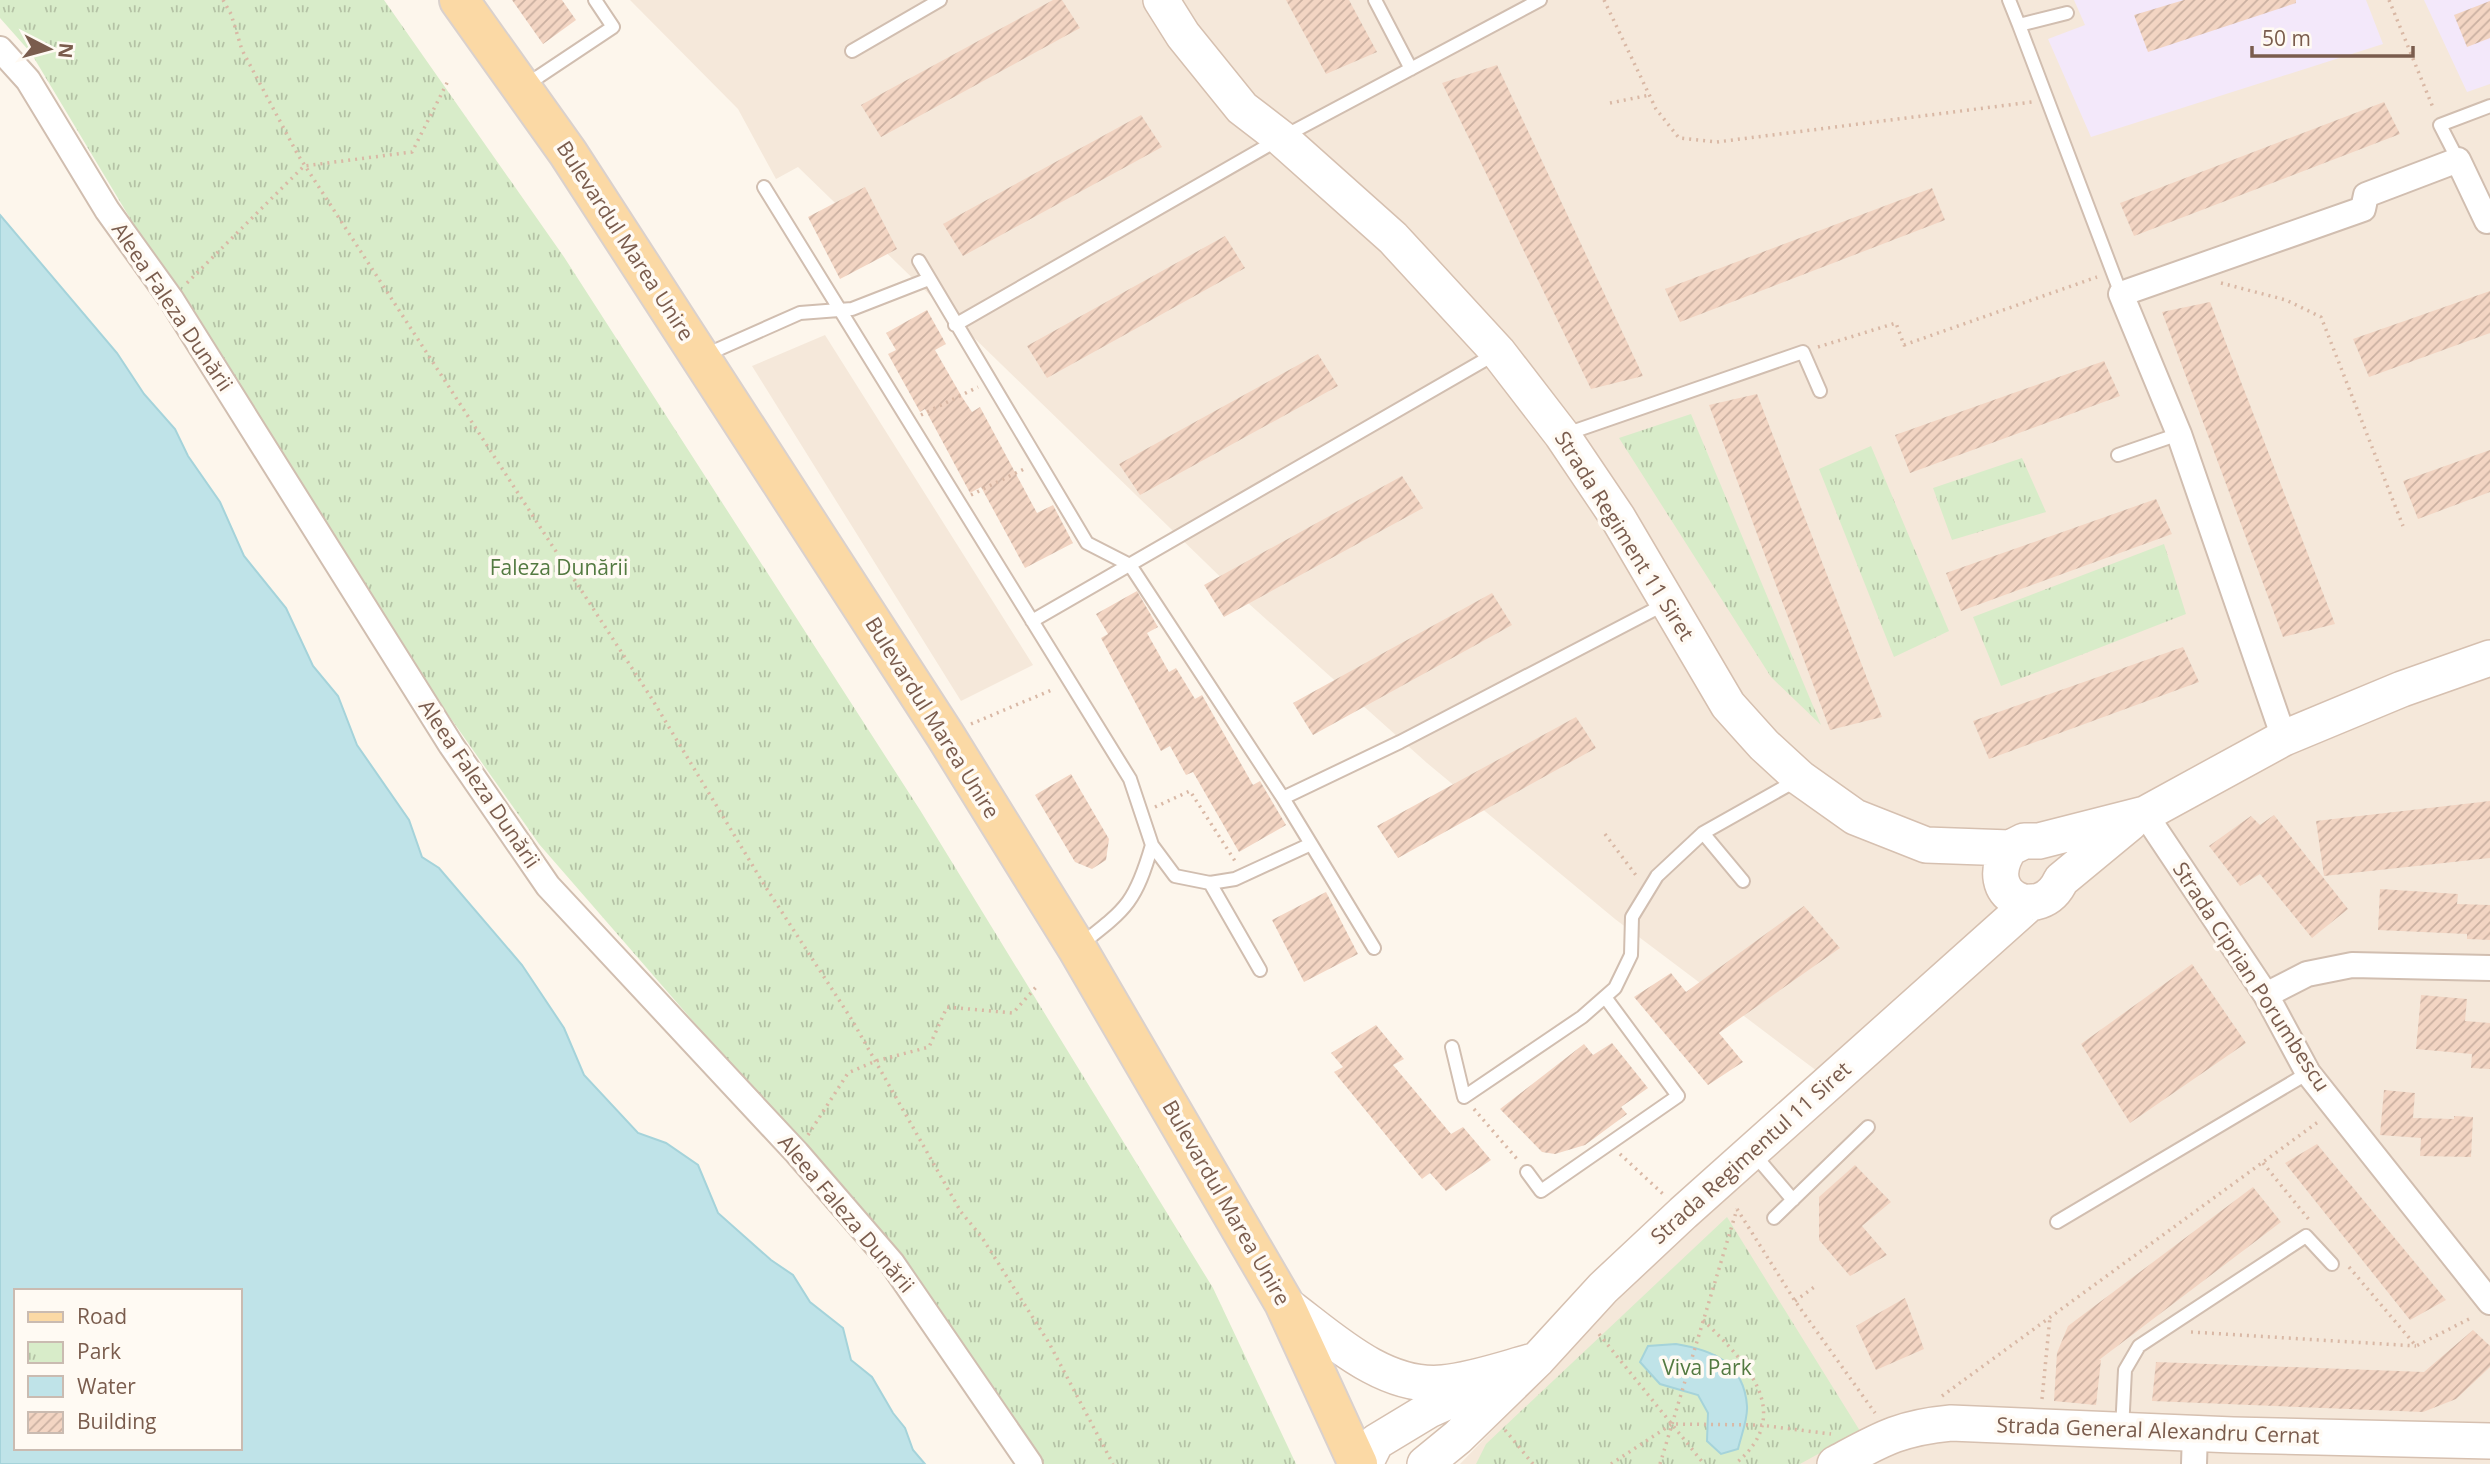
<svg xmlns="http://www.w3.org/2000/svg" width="2490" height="1464" font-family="'Open Sans',sans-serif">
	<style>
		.residential { fill: #f5e8da }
		.education { fill: #f3e8fa }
		.park { fill: url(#park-tufts) }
		.water { fill: #bfe3e8; stroke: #a5d3da; stroke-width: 2; fill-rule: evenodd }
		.building { fill: url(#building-hatch) }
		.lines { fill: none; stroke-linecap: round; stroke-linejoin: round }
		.lane-casing { stroke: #d1beb0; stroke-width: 16 }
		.street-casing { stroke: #d1beb0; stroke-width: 28 }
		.secondary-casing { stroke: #d6c0b0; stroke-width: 38 }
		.primary-casing { stroke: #dad1cd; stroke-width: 42 }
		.path { stroke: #d9b8a5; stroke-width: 3.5; stroke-dasharray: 2 5; stroke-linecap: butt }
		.lane { stroke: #fff; stroke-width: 12 }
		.street { stroke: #fff; stroke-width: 24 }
		.secondary { stroke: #fff; stroke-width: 35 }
		.primary { stroke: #fbd9a5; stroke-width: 38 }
		.labels { text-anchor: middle; stroke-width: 7; stroke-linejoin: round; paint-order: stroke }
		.street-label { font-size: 21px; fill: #7a5c4d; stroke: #fffaf3 }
		.park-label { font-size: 21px; fill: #537a41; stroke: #fffaf3 }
	</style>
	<defs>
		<pattern id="park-tufts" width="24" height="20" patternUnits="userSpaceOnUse" patternTransform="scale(1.75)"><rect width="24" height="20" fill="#d8ecc9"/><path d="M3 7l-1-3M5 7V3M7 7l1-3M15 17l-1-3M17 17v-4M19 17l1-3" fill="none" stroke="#b4c2a5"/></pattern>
		<pattern id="building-hatch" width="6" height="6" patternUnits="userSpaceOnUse" patternTransform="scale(1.75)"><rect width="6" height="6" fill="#f3d5c3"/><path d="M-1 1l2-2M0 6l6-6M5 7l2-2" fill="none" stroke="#cab0a1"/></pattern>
	</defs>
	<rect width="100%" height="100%" fill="#fdf6ec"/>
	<!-- residential -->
	<path class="residential" d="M630,0H2490V1464H1460L1829,1080L1615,919L1427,763L1238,594L798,167L776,179L738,109Z
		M825,335L1033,665L961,701L752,366Z"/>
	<!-- education -->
	<path class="education" d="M2074,0H2366L2383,44L2091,137L2048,39L2085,25Z
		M2424,0H2490V84L2467,92Z"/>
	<!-- park -->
	<path class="park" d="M0,0H384L564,257L920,810L1213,1288L1296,1464H1038L839,1189L539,844L433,693L167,280L31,53L0,18Z
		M1691,414L1821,725L1771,677L1619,438Z
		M1871,446L1949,631L1894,657L1819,469Z
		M2022,458L2046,512L1952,540L1933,488Z
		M2164,544L2186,614L2001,686L1973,617Z
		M1727,1217L1860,1431L1800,1464H1476L1486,1444Z"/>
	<!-- water -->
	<path class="water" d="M0,215L117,353L144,394L175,429L188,456L220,502L244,556L286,608L313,666L338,696L357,745L409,820L422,857L439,868L522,965L564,1028L584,1075L638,1133L666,1143L698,1165L718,1213L771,1260L793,1275L810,1302L843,1328L851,1360L872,1377L893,1413L905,1428L913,1450L925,1464H0ZM16,1291H240V1448H16Z
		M1676,1344C1713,1350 1744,1363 1747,1406C1748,1419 1741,1436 1738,1449L1721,1454L1707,1441L1708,1413L1698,1395L1660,1384L1640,1362L1648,1346Z"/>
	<!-- building -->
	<path class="building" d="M512,0H562L576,20L543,44Z
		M1053,0H1062L1080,28L881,137L861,105Z
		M1286,0H1349L1377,52L1326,74Z
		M2184,0H2296V3L2148,52L2134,15Z
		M2490,1V38L2467,47L2454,15Z
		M1497,65L1643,376L1591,389L1442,83Z
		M2384,102L2400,134L2134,236L2120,203Z
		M1141,115L1162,147L963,256L943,224Z
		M865,187L897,249L840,279L808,217Z
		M1932,188L1945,220L1680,322L1665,289Z
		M1225,236L1245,268L1047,378L1027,346Z
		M2490,291V333L2369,377L2353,339Z
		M2210,302L2335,624L2283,637L2162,312Z
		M927,310L946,344L935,350L962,397L972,412L980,407L1037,513L1053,505L1073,543L1025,568L981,487L970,493L925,409L920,412L888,354L896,350L886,333Z
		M1318,354L1338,386L1140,495L1119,464Z
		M2104,361L2120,396L1910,473L1895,435Z
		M1757,394L1882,717L1830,730L1709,405Z
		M2490,450V492L2418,519L2403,481Z
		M1402,476L1423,508L1224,617L1204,585Z
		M2156,499L2172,534L1961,611L1946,573Z
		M1137,591L1158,627L1147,633L1169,672L1176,668L1195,699L1202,695L1253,785L1260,781L1286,825L1239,852L1193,772L1186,775L1170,746L1161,751L1101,638L1108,634L1096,614Z
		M1492,593L1512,625L1313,735L1293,703Z
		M2183,647L2199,682L1989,759L1973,721Z
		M1576,717L1596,748L1398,858L1377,826Z
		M1071,774L1109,839L1106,860L1092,869L1075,862L1035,795Z
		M2490,801V858L2324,876L2316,821Z
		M2274,815L2348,909L2312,938L2260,874L2240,886L2209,846L2251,816L2260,825Z
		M2380,889L2458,894L2457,904L2490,905V940L2467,939V934L2378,930Z
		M1326,892L1358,954L1304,982L1272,920Z
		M1804,906L1840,948L1719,1033L1743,1062L1708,1085L1634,997L1671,973L1686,992Z
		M2192,964L2246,1043L2130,1123L2081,1044Z
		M2421,995L2467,999L2465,1021L2490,1023V1069L2471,1068L2472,1054L2416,1049Z
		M1376,1025L1404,1059L1393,1065L1451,1134L1463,1127L1491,1160L1446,1191L1430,1173L1422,1179L1334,1072L1343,1067L1331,1053Z
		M1612,1043L1648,1088L1621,1107L1627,1114L1585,1145L1555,1154L1542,1152L1500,1109L1584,1044L1593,1055Z
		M2384,1090L2415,1093L2413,1118L2454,1119V1116L2473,1117L2471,1157L2420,1156L2421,1138L2380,1135Z
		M2317,1144L2446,1300L2410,1320L2285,1163Z
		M1855,1165L1891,1202L1862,1226L1887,1255L1850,1276L1819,1240V1197Z
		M2253,1187L2281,1222L2099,1360H2101L2096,1405L2054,1401L2057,1353L2068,1326Z
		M1905,1298L1924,1349L1876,1370L1856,1326Z
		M2473,1330L2490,1346V1367L2456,1399L2423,1412L2152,1401L2156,1362L2424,1372Z"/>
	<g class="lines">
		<defs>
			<path id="lane" d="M1375,0L1411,69
				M2009,0L2019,25
				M2067,13L2019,25L2121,294
				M852,51L940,0
				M526,85L613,27L595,0
				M2458,160L2440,125L2490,106
				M764,187L1130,779L1152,845L1175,876L1210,883L1235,879L1311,844L1283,798L1400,742L1665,604
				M919,261L1087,543L1130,565L1283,798
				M955,325L1281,138L1540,0
				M703,356L800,313L852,309L929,279
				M1566,434L1803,352L1820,391
				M2118,455L2179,434
				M1032,621L1495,354
				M1703,833L1743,881
				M1311,844L1374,948
				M1210,883L1260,970
				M1079,946C1126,909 1135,904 1152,845
				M1452,1047L1464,1097L1582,1017L1615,988L1631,955L1632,917L1657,876L1703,833L1797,780
				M1753,1153L1793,1200
				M1527,1172L1541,1191L1678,1096L1605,997
				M1774,1218L1868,1127
				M2057,1222L2308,1073
				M2122,1430L2125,1370L2139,1346L2306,1236L2332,1264"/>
			<path id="street" d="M0,49L28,80L107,210L171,299L451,745L548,886L797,1153L892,1263L1030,1464
				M2284,738L2179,434L2121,294L2363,209L2366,195L2458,160L2487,221L2490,220
				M2145,814L2266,995L2308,1073L2490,1302
				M2266,995L2307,974L2352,965L2490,968
				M2194,1464L2195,1433"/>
			<path id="secondary" d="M1161,0L1183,35L1242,108L1281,138L1393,238L1498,352L1562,435L1618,518L1728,705L1764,745L1800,778L1855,817L1926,845L2010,848L2024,841H2039L2145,814L2284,738L2402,689L2490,658
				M2010,848C1977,896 2041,925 2061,880L2130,823
				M1284,1303C1329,1336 1382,1389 1443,1383C1474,1380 1507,1368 1537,1360
				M1365,1464L1376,1442L1429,1410L1480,1387
				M1425,1464L1458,1437L1537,1360L1603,1288L1683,1213L2031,902
				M1835,1464C1880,1440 1898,1428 1951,1423L2233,1435L2490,1441"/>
			<path id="primary" d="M459,0L568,153L945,735L1077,948L1284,1303L1358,1464"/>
		</defs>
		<!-- lane casing -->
		<use href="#lane" class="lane-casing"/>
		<!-- street casing -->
		<use href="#street" class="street-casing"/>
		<!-- secondary casing -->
		<use href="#secondary" class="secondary-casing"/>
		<!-- primary casing -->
		<use href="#primary" class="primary-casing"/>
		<!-- path -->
		<path class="path" d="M223,0L231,14L242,50L298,155L652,699L765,886L852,1020L961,1212L981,1236L1049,1343L1113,1464
			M1604,0L1656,109L1679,138L1717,142L2032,102
			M2389,0L2434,110
			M1610,103L1650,95
			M187,283L304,166L412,152L448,81
			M2221,283L2286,300L2321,317L2403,526
			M1818,347L1896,323L1904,345L2097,277
			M921,415L978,387
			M971,495L1024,469
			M971,724L1054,689
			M1155,807L1190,791L1235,861
			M1605,834L1638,878
			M1474,1109L1517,1159
			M808,1135L848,1073L876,1061L929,1047L947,1007L1013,1013L1037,986
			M1620,1154L1663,1194
			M2263,1163L2310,1221
			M1737,1209L1795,1301L1875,1413
			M2349,1267L2416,1346L2473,1317
			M1795,1301L1817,1285
			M1703,1320C1743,1359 1798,1413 1735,1464
			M2191,1332L2416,1346
			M1599,1334L1704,1464
			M1942,1396L2318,1122
			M2042,1399L2050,1317
			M1505,1430L1533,1464
			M1611,1464L1672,1424L1760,1425L1831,1434
			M1660,1464L1737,1209"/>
		<!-- lane -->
		<use href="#lane" class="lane"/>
		<!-- street -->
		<use href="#street" class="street"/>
		<!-- secondary -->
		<use href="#secondary" class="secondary"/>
		<!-- primary -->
		<use href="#primary" class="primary"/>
	</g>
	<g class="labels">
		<!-- street labels -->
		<g class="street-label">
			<text transform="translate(625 241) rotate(57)" y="7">Bulevardul Marea Unire</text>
			<text transform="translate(172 307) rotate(56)" y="7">Aleea Faleza Dunării</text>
			<text transform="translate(1624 536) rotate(58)" y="7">Strada Regiment 11 Siret</text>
			<text transform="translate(932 718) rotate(58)" y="7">Bulevardul Marea Unire</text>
			<text transform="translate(479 784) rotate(56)" y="7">Aleea Faleza Dunării</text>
			<text transform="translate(2251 977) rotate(57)" y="7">Strada Ciprian Porumbescu</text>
			<text transform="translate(1751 1153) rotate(-42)" y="7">Strada Regimentul 11 Siret</text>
			<text transform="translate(1226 1203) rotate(60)" y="7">Bulevardul Marea Unire</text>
			<text transform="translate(846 1214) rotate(50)" y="7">Aleea Faleza Dunării</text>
			<text transform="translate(2158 1431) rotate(2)" y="7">Strada General Alexandru Cernat</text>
		</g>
		<!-- park labels -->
		<g class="park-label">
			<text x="559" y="575">Faleza Dunării</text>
			<text x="1707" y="1375">Viva Park</text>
		</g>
	</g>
	<!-- legend -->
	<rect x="14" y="1289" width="228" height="161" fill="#fffaf3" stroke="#cabbb1" stroke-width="2"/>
	<rect x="28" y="1312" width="35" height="10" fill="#fbd9a5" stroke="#cabbb1" stroke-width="2"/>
	<text x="77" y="1324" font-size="21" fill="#7a5c4d">Road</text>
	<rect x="28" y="1342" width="35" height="21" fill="url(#park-tufts)" stroke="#cabbb1" stroke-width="2"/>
	<text x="77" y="1359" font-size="21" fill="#7a5c4d">Park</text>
	<rect x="28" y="1376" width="35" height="21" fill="#bfe3e8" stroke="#cabbb1" stroke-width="2"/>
	<text x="77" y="1394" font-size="21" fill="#7a5c4d">Water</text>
	<rect x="28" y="1412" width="35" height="21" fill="url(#building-hatch)" stroke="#cabbb1" stroke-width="2"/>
	<text x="77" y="1429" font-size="21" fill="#7a5c4d">Building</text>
	<!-- north arrow -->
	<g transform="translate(49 49) rotate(96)" stroke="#fffaf3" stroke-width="5" paint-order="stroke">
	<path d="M0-5L12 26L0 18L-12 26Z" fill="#7a5c4d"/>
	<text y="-10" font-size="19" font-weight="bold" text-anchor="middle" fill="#7a5c4d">N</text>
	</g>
	<!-- scale -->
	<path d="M2252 46v10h161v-10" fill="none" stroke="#7a5c4d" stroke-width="3.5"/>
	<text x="2262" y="46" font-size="21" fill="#7a5c4d" stroke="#fffaf3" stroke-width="5" paint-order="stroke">50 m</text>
</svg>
